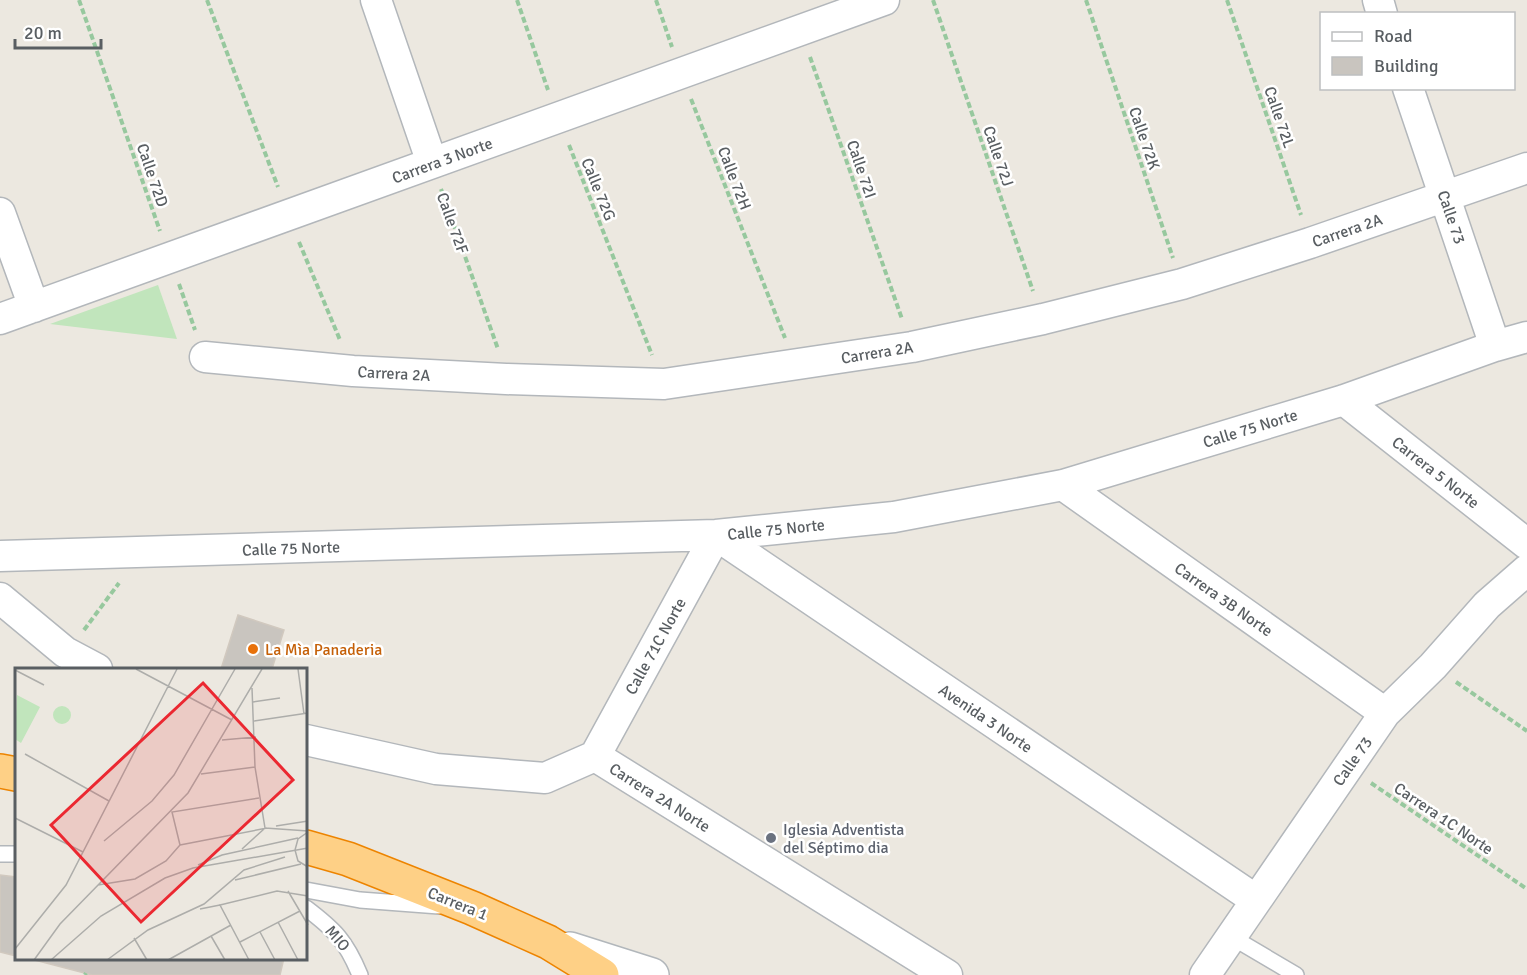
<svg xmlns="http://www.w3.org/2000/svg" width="1527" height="975" font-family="Signika,sans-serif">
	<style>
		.green { fill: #c1e5bc }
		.building { fill: #c9c5bf; stroke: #d1c9bf; stroke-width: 1.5 }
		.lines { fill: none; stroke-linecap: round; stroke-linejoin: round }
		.lane-casing { stroke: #b3b7bb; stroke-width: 18 }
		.street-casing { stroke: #b3b7bb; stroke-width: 33 }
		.secondary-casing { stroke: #b2b7bb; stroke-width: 36 }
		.highway-casing { stroke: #ed8400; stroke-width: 36 }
		.path { stroke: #97c89e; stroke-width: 4; stroke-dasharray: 6 3; stroke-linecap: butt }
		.lane { stroke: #fff; stroke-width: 15 }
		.street { stroke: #fff; stroke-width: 30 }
		.secondary { stroke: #fff; stroke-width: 33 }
		.highway { stroke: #fed086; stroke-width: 33 }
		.food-dot { fill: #e8710a; stroke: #fff; stroke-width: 2 }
		.worship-dot { fill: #6b7280; stroke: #fff; stroke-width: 2 }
		.labels { text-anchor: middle; stroke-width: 5; stroke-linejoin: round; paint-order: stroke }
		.street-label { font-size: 16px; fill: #595e62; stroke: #fff }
		.food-label { font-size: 16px; fill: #c56008; stroke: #fff; text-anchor: start }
		.worship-label { font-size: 16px; fill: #5b616d; stroke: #fff; text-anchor: start }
		.inset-road { fill: none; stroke: #adadaa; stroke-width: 1.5 }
		.view { fill: #eb2831; fill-opacity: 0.15; stroke: #eb2831; stroke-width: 3 }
		.inset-edge { fill: none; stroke: #595e62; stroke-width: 3 }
	</style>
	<rect width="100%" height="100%" fill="#ece8e0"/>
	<!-- green -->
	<path class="green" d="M158,285L177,339L50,324Z"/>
	<!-- building -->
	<path class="building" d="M238,615L284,630L272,669H221Z
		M0,875L16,877V956L0,952Z
		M27,958H284L280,975H92Z"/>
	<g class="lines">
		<defs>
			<path id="lane" d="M0,854H16
				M306,890L360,900L439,906
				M306,908C335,930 346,941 360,975
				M1230,936L1296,975"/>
			<path id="street" d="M376,0L432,163
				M1378,0L1382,14
				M1408,88L1495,346
				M0,213L34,307
				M0,319L884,0
				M205,357L353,371L506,379L664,384L912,347L1043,319L1182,284L1310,243L1527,168
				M1344,400L1527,544
				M1063,485L1385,713
				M0,556L716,535L894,517L1063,485L1344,400L1495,346L1527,337
				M0,598L65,652L97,669
				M306,740L436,769L545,778L595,756
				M595,756L716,535L1256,900
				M595,756L947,975
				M1205,975L1385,713L1433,666L1487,605L1527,570"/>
			<path id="secondary" d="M570,949L652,975"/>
			<path id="highway" d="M0,771L16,774
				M306,847L348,859L472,908L548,942L602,975"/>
		</defs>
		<!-- lane casing -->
		<use href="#lane" class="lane-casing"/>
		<!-- street casing -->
		<use href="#street" class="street-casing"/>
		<!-- secondary casing -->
		<use href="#secondary" class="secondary-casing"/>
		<!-- highway casing -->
		<use href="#highway" class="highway-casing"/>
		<!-- path -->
		<path class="path" d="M79,0L160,231
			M207,0L278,187
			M517,0L548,90
			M656,0L672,47
			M933,0L1033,291
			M1086,0L1173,258
			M1227,0L1301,215
			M810,57L902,319
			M691,99L785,338
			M569,145L652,355
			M441,189L498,349
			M299,242L340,340
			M179,284L195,330
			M84,630L119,583
			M1456,682L1527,731
			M1371,783L1527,889
			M85,975L86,973"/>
		<!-- lane -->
		<use href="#lane" class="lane"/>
		<!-- street -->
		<use href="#street" class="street"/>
		<!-- secondary -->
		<use href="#secondary" class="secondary"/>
		<!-- highway -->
		<use href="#highway" class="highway"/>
	</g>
	<!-- markers -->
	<circle class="food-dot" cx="253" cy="649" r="6"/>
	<circle class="worship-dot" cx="771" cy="838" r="6"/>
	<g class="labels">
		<!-- street labels -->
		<g class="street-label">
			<text transform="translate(1280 117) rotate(71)" y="6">Calle 72L</text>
			<text transform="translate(1145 138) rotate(71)" y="6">Calle 72K</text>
			<text transform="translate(999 156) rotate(71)" y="6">Calle 72J</text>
			<text transform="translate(442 160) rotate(-20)" y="6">Carrera 3 Norte</text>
			<text transform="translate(862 169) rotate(71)" y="6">Calle 72I</text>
			<text transform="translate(153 175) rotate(71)" y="6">Calle 72D</text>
			<text transform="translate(735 178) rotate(69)" y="6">Calle 72H</text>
			<text transform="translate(599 189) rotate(68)" y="6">Calle 72G</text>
			<text transform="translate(1452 217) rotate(71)" y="6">Calle 73</text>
			<text transform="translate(453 223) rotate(70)" y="6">Calle 72F</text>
			<text transform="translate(1347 230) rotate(-19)" y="6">Carrera 2A</text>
			<text transform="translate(877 352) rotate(-9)" y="6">Carrera 2A</text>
			<text transform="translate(394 373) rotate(3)" y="6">Carrera 2A</text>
			<text transform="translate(1250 428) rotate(-17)" y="6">Calle 75 Norte</text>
			<text transform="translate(1436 472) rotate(38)" y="6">Carrera 5 Norte</text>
			<text transform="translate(776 529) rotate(-6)" y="6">Calle 75 Norte</text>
			<text transform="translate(291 548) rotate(-2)" y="6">Calle 75 Norte</text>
			<text transform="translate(1224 599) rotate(35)" y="6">Carrera 3B Norte</text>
			<text transform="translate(655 646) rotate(-61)" y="6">Calle 71C Norte</text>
			<text transform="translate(986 718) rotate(34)" y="6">Avenida 3 Norte</text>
			<text transform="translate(1352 761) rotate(-55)" y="6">Calle 73</text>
			<text transform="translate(660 797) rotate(32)" y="6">Carrera 2A Norte</text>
			<text transform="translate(1444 818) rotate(34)" y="6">Carrera 1C Norte</text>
			<text transform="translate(458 903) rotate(22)" y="6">Carrera 1</text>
			<text transform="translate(338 938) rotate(49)" y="6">MIO</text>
		</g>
		<!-- food labels -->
		<g class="food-label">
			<text x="265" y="655">La Mìa Panaderia</text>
		</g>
		<!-- worship labels -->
		<g class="worship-label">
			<text x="783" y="835">Iglesia Adventista<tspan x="783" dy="18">del Séptimo dia</tspan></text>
		</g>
	</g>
	<!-- overview -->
	<g transform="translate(15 668)">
		<rect width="292" height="292" fill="#ece8e0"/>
		<path d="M2,27L25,39L6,75L0,71ZM38 47a9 9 0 1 1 18 0a9 9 0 1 1-18 0Z" fill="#c1e5bc"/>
		<path class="inset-road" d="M121,1L217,52M283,1L289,46M0,2L29,17M237,20L240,99L250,160M238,34L265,30M239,53L293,45M207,72L241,69M10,86L94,133M186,106L240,99M0,150L68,184M261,158L293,153M250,160L293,163M293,164L283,171L280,182L283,193L293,199M89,173L137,133L159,107L220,1M165,177L252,160M165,177L157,144L244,130M227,181L249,161M183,197L207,187L283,170M220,212L286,196M83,217L120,211L151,193L165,177M273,223L293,257M185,241L205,237M263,254L283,292M245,264L260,292M196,268L210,292M119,270L132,292M225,274L285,243M0,281L51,217L162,1M19,292L45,256L173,125L247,1M36,292L86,248L150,210L178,200L293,180M92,292L133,262L189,236L229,202L270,189M153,292L216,257M234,292L205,237L262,223L293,228"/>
		<path class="view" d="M188,15L278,112L126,254L36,157Z"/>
		<rect width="292" height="292" class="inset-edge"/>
	</g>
	<!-- legend -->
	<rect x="1320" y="12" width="195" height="78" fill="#ffffff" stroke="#bdbfc0" stroke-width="1.5"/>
	<rect x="1332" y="32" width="30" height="9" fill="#ffffff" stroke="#bdbfc0" stroke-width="1.5"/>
	<text x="1374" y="42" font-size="18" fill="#595e62">Road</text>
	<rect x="1332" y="57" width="30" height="18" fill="#c9c5bf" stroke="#bdbfc0" stroke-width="1.5"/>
	<text x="1374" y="72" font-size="18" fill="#595e62">Building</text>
	<!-- scale -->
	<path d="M15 39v9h86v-9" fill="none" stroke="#595e62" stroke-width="3"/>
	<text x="24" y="39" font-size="18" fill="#595e62" stroke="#ffffff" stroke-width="4.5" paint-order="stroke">20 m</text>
</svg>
